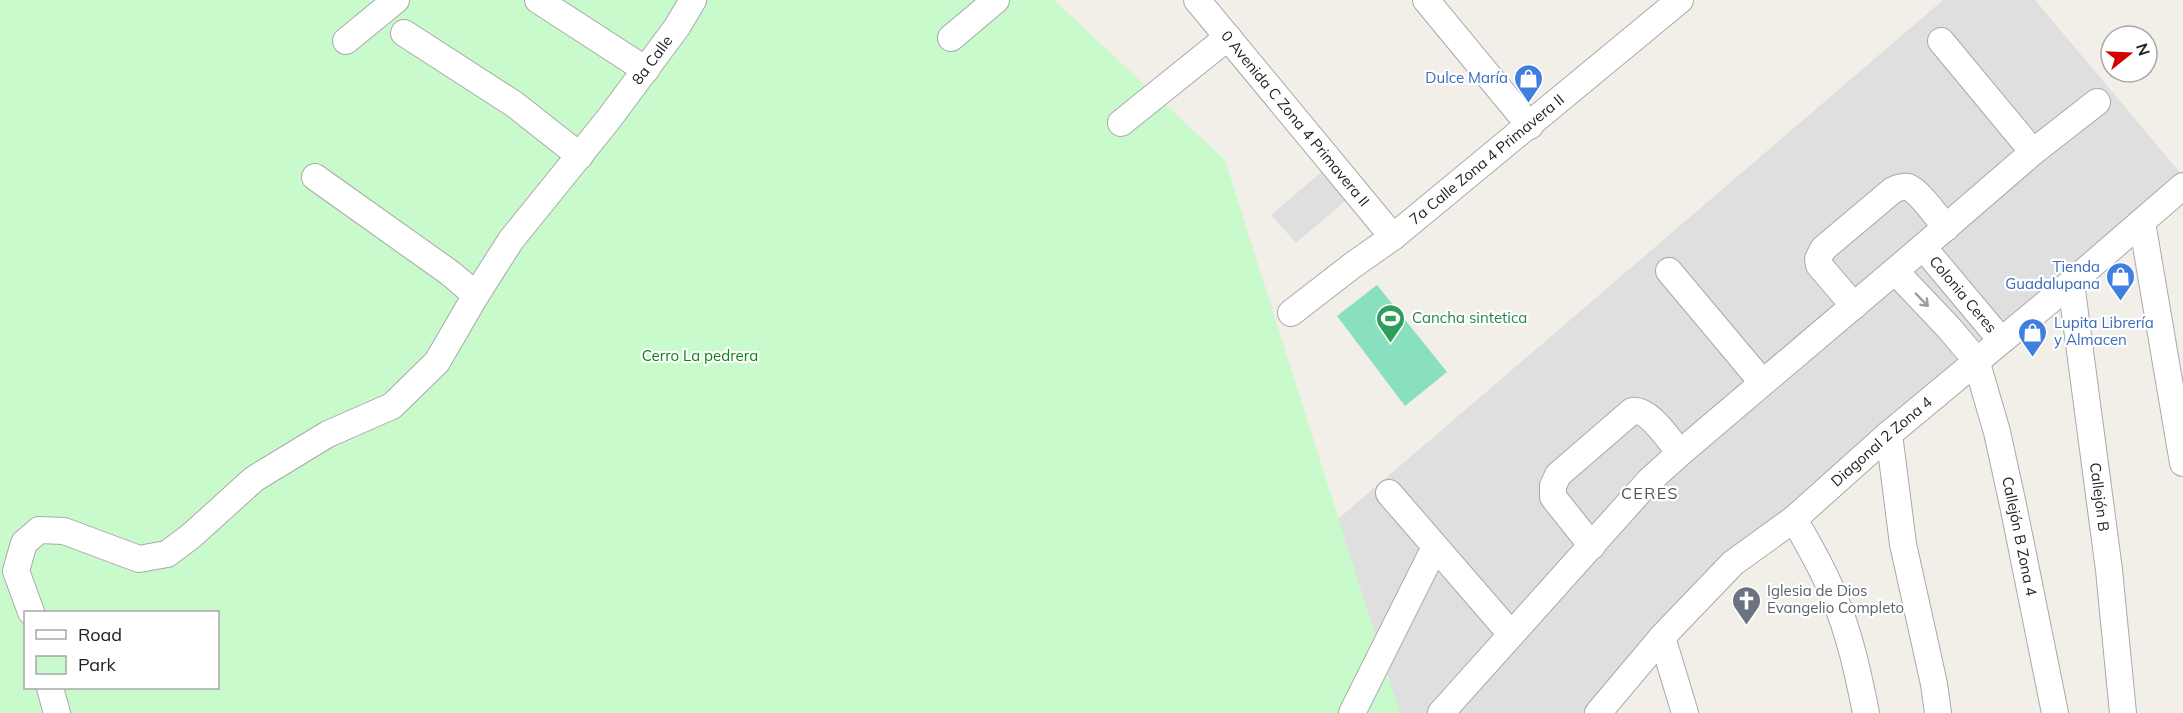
<svg xmlns="http://www.w3.org/2000/svg" width="2183" height="713" font-family="Mulish,sans-serif">
	<style>
		.residential { fill: #e0dfdf }
		.park { fill: #c8facc; fill-rule: evenodd }
		.pitch { fill: #88e0be }
		.lines { fill: none; stroke-linecap: round; stroke-linejoin: round }
		.minor-casing { stroke: #a9a9a9; stroke-width: 28 }
		.minor { stroke: #fff; stroke-width: 26 }
		.oneway { stroke: #9c9c9c }
		.labels { text-anchor: middle; stroke-width: 4.5; stroke-linejoin: round; paint-order: stroke }
		.street-label { font-size: 15px; fill: #222; stroke: #fff }
		.shop-label { font-size: 15px; fill: #366cbe; stroke: #fff; text-anchor: end }
		.leisure-label { font-size: 15px; fill: #27864d; stroke: #fff; text-anchor: start }
		.park-label { font-size: 15px; fill: #0c8416; stroke: #fff }
		.worship-label { font-size: 15px; fill: #5b616d; stroke: #fff; text-anchor: start }
		.neighbourhood-label { font-size: 16px; letter-spacing: 1.5px; fill: #555; stroke: #fff }
	</style>
	<rect width="100%" height="100%" fill="#f2efe9"/>
	<!-- residential -->
	<path class="residential" d="M1943,0H2035L2183,176L1698,584L1584,713H1227L1317,537Z
		M1325,169L1349,198L1296,243L1271,215Z"/>
	<!-- park -->
	<path class="park" d="M0,0H1054L1225,160L1400,713H0ZM26,612H218V688H26Z"/>
	<!-- pitch -->
	<path class="pitch" d="M1377,285L1447,372L1405,406L1337,316Z"/>
	<g class="lines">
		<defs>
			<g id="minor">
				<path d="M538,0L646,70"/>
				<path id="s1" d="M1197,0L1393,237"/>
				<path d="M1426,0L1530,126"/>
				<path d="M404,33L514,104L580,156"/>
				<path d="M951,38L996,0"/>
				<path d="M346,41L396,0"/>
				<path d="M1941,41L2033,152"/>
				<path d="M1121,123L1228,37"/>
				<path d="M315,177L450,273L476,295"/>
				<path d="M2142,222L2183,463"/>
				<path id="s2" d="M1923,247L2001,340"/>
				<path d="M1669,271L1762,382"/>
				<path id="s3" d="M1895,271L1949,328L1976,360L1997,432L2013,505L2055,713"/>
				<path id="s4" d="M2071,283L2109,570L2123,713"/>
				<path d="M1854,306L1819,265L1818,259L1823,249L1893,190C1898,188 1903,186 1908,187C1919,191 1938,218 1946,228"/>
				<path id="s5" d="M1291,313L1353,265L1393,237L1680,0"/>
				<path d="M1889,434L1903,544L1934,684L1938,713"/>
				<path d="M1389,493L1511,634"/>
				<path d="M1794,519C1808,544 1824,570 1834,597C1850,635 1858,673 1866,713"/>
				<path d="M1592,546L1553,497V486L1558,475L1632,411C1649,408 1669,440 1680,453"/>
				<path id="s6" d="M31,612L16,571L24,543L39,530L64,531L139,559L167,554L191,536L254,479L328,434L392,406L437,362L476,295L511,240L608,120L677,27L693,0"/>
				<path d="M1662,637L1685,713"/>
				<path d="M50,688L57,713"/>
				<path d="M1352,713L1435,547"/>
				<path d="M1441,713L1649,481L1680,453L1923,247L2033,152L2097,102"/>
				<path id="s7" d="M1598,713L1662,637L1733,563L1794,519L1889,434L2071,283L2183,186"/>
			</g>
		</defs>
		<!-- minor casing -->
		<use href="#minor" class="minor-casing"/>
		<!-- minor -->
		<use href="#minor" class="minor"/>
	</g>
	<!-- one-way arrows -->
	<defs><path id="oneway-shaft" d="M-6 0H5M1.5-3L5.5 0L1.5 3" fill="none" stroke-width="1.6" stroke-linecap="round" stroke-linejoin="round" transform="scale(1.5)"/></defs>
	<use class="oneway" href="#oneway-shaft" transform="translate(1922 300) rotate(46)"/>
	<!-- icons -->
	<defs>
		<symbol id="shop-pin" viewBox="-11 -11 22 30"><path d="M0 17L-7.5 6A9.5 9.5 0 1 1 7.5 6Z" fill="#3f7fe0" stroke="#fff"/><path d="M-5-2.5h2.3a2.7 3.5 0 0 1 5.4 0H5L5.5 6h-11ZM-1.5-2.5h3a1.5 2.3 0 0 0-3 0Z" fill="#fff"/></symbol>
		<symbol id="stadium-pin" viewBox="-11 -11 22 30"><path d="M0 17L-7.5 6A9.5 9.5 0 1 1 7.5 6Z" fill="#2e9e5b" stroke="#fff"/><path d="M0-5a6.5 5 0 1 0 0 10a6.5 5 0 1 0 0-10ZM-3.5-1.8h7v3.6h-7Z" fill="#fff"/></symbol>
		<symbol id="church-pin" viewBox="-11 -11 22 30"><path d="M0 17L-7.5 6A9.5 9.5 0 1 1 7.5 6Z" fill="#6b7280" stroke="#fff"/><path d="M-1.2-6h2.4v3.5h3.3v2.4h-3.3V6h-2.4V-.1h-3.3v-2.4h3.3Z" fill="#fff"/></symbol>
	</defs>
	<g fill-rule="evenodd">
		<use href="#shop-pin" x="1512" y="62" width="33" height="45"/>
		<use href="#shop-pin" x="2104" y="260" width="33" height="45"/>
		<use href="#stadium-pin" x="1374" y="302" width="33" height="45"/>
		<use href="#shop-pin" x="2016" y="316" width="33" height="45"/>
		<use href="#church-pin" x="1730" y="584" width="33" height="45"/>
	</g>
	<g class="labels">
		<!-- street labels -->
		<g class="street-label">
			<text dy="5" stroke="none"><textPath href="#s6" startOffset="932">8a Calle</textPath></text>
			<text dy="5" stroke="none"><textPath href="#s1" startOffset="154">0 Avenida C Zona 4 Primavera II</textPath></text>
			<text dy="5" stroke="none"><textPath href="#s5" startOffset="249">7a Calle Zona 4 Primavera II</textPath></text>
			<text dy="5" stroke="none"><textPath href="#s2" startOffset="62">Colonia Ceres</textPath></text>
			<text dy="5" stroke="none"><textPath href="#s7" startOffset="394">Diagonal 2 Zona 4</textPath></text>
			<text dy="5" stroke="none"><textPath href="#s4" startOffset="216">Callejón B</textPath></text>
			<text dy="5" stroke="none"><textPath href="#s3" startOffset="302">Callejón B Zona 4</textPath></text>
		</g>
		<!-- shop labels -->
		<g class="shop-label">
			<text x="1508" y="83">Dulce María</text>
			<text x="2100" y="272">Tienda<tspan x="2100" dy="17">Guadalupana</tspan></text>
			<text x="2054" y="328" text-anchor="start">Lupita Librería<tspan x="2054" dy="17">y Almacen</tspan></text>
		</g>
		<!-- leisure labels -->
		<g class="leisure-label">
			<text x="1412" y="323">Cancha sintetica</text>
		</g>
		<!-- park labels -->
		<g class="park-label">
			<text x="700" y="361">Cerro La pedrera</text>
		</g>
		<!-- worship labels -->
		<g class="worship-label">
			<text x="1767" y="596">Iglesia de Dios<tspan x="1767" dy="17">Evangelio Completo</tspan></text>
		</g>
		<!-- neighbourhood labels -->
		<g class="neighbourhood-label">
			<text x="1650" y="499">CERES</text>
		</g>
	</g>
	<!-- legend -->
	<rect x="24" y="611" width="195" height="78" fill="#ffffff" stroke="#a7a7a7" stroke-width="1.5"/>
	<rect x="36" y="630" width="30" height="9" fill="#ffffff" stroke="#a7a7a7" stroke-width="1.5"/>
	<text x="78" y="641" font-size="18" fill="#222222">Road</text>
	<rect x="36" y="656" width="30" height="18" fill="#c8facc" stroke="#a7a7a7" stroke-width="1.5"/>
	<text x="78" y="671" font-size="18" fill="#222222">Park</text>
	<!-- north arrow -->
	<g transform="translate(2129 54) rotate(72)"><circle r="28" fill="#ffffff" stroke="#a7a7a7" stroke-width="1.5"/>
	<path d="M0-4.5L10 22L0 15L-10 22Z" fill="#d40000"/>
	<text y="-9" font-size="16" font-weight="bold" text-anchor="middle" fill="#222222">N</text>
	</g>
</svg>
